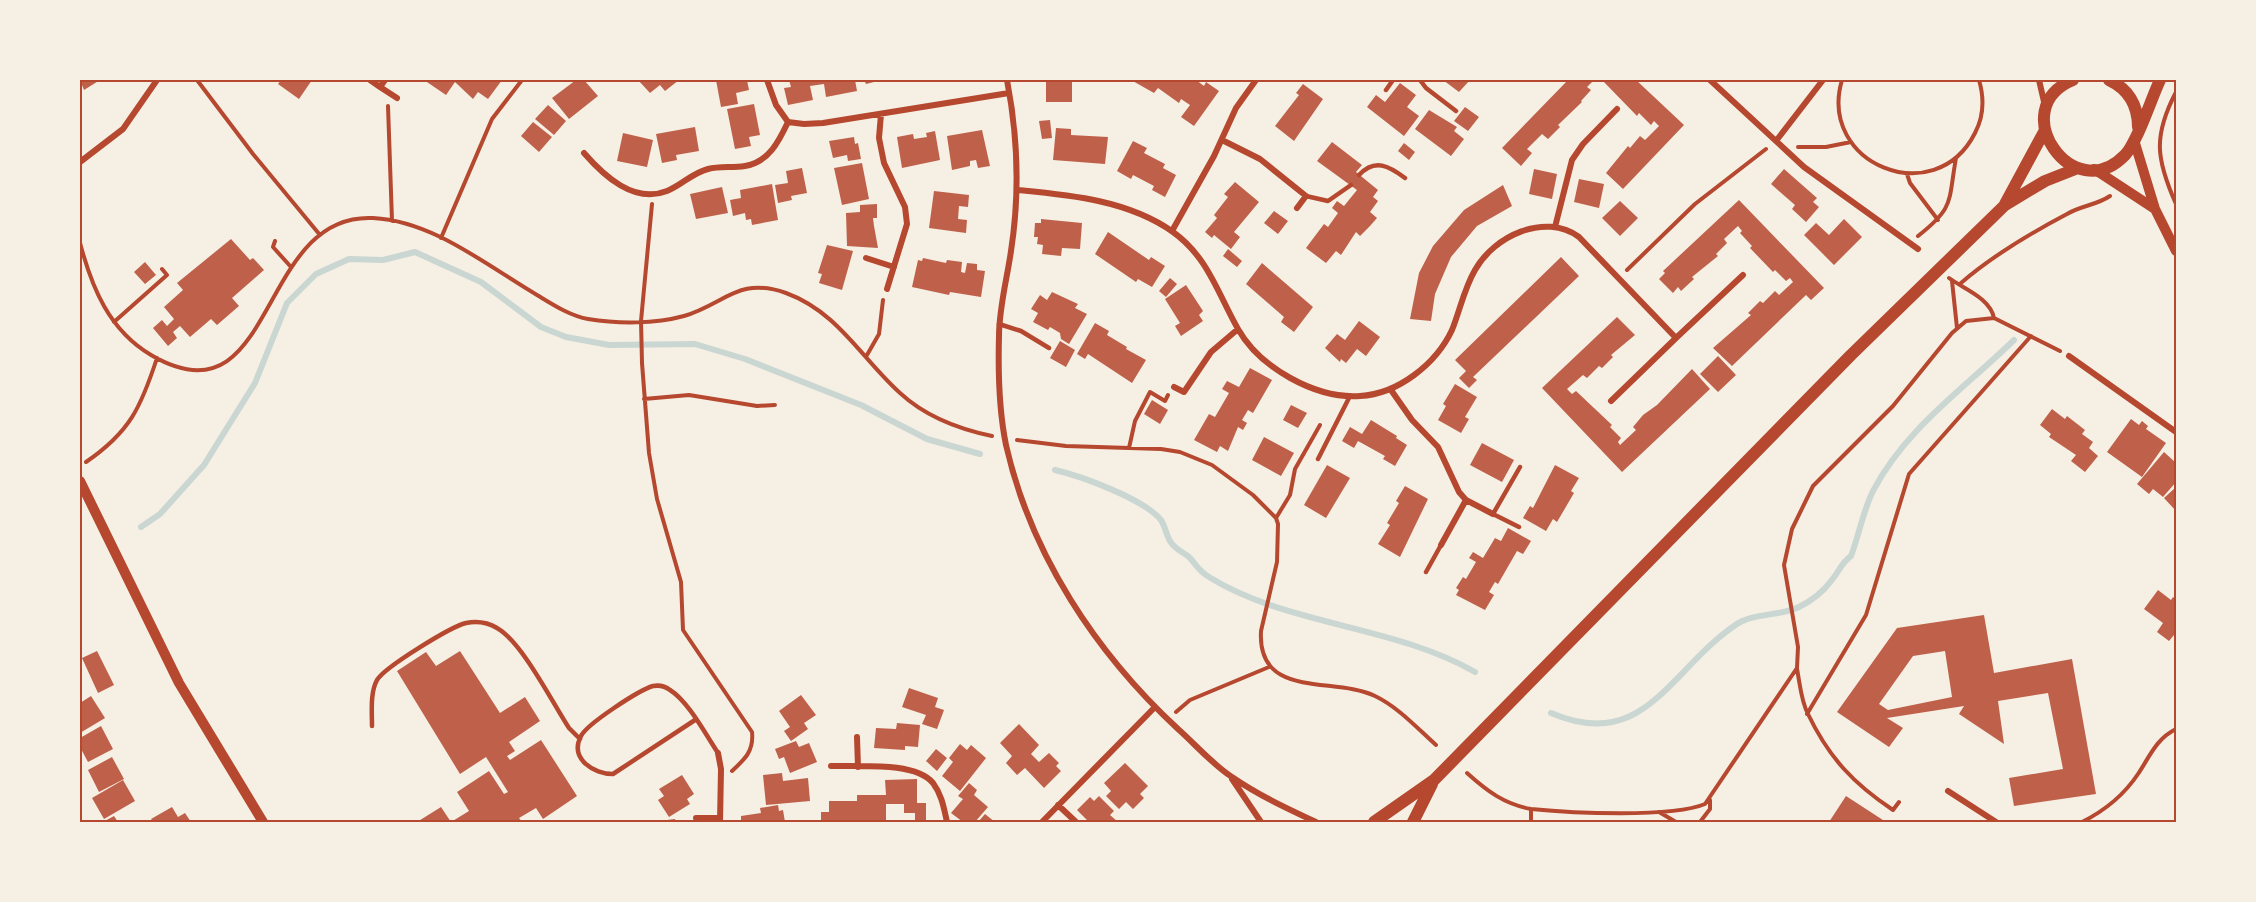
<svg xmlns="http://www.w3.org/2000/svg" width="2256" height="902" font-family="'Sofia Sans Condensed',sans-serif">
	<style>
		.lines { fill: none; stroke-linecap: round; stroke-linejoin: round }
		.stream { stroke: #c9d6d2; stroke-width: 6 }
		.building { fill: #bf614a; fill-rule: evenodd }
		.path { stroke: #b5482f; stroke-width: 4 }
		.service { stroke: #b5482f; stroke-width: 4.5 }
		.minor { stroke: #b5482f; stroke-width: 6 }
		.tertiary { stroke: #b5482f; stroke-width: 10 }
		.secondary { stroke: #b5482f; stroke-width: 12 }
		.neatline { fill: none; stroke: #b5482f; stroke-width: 2 }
	</style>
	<rect width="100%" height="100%" fill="#f6efe4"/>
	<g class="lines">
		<!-- stream -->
		<path class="stream" d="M1055,470C1081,476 1144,499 1161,520C1165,526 1166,534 1170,541C1175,550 1184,552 1190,558C1197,566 1200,572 1209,577C1288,626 1393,625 1475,672
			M141,527L160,514L204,465L255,383L287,303L316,274L349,259L383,260L415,252L481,282L541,327L566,337L609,345L695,344L745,359L861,405L927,439L980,454
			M1551,713C1644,753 1669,671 1734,626C1753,612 1778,617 1799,607C1811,601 1823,592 1831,581C1839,572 1841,563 1851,556C1859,535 1863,511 1873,491C1905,429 1965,388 2014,340"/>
	</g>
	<!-- building -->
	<path class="building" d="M80,80H100L84,90Z
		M281,80H312L299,99L278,84Z
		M424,80H502L488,99L478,92L473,99L455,82L446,95Z
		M576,80H584L598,96L569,119L552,98Z
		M638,80H679L665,91L660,85L650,93Z
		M716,80H747L749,90L736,93L738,104L721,107Z
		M789,80H855L857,91L826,97L824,84L810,86L813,100L788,105L784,88L791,87Z
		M864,80H882L866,84Z
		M1046,80H1072V102H1046Z
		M1131,80H1196L1204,86L1206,82L1219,91L1194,126L1181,117L1190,105L1181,99L1179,103L1158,88L1154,93Z
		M1443,80H1470L1459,92Z
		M1568,80H1594L1587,87L1591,90L1581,101L1582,102L1558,125L1560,127L1548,139L1542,134L1527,149L1532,153L1521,166L1502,148Z
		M1602,80H1636L1684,125L1623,189L1606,173L1628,146L1630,148L1640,136L1645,140L1659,126L1654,121L1651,125L1639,113L1637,116Z
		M1400,83L1416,95L1407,107L1419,116L1404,136L1367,107L1376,95L1385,102Z
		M1303,84L1323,99L1294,141L1275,126L1299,95L1296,93Z
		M754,104L760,135L749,137L751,146L735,149L727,109Z
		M548,105L566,121L554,135L535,119Z
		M1465,107L1479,117L1468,131L1454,121Z
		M1429,110L1457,127L1454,131L1464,139L1451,156L1415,129Z
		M1050,120L1052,138L1042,139L1039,121Z
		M533,122L552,137L539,152L521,136Z
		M695,127L699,151L676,155L677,160L662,163L656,134Z
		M1056,128L1071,129V135L1108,137L1105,164L1053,160Z
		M982,130L990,166L978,168L976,160L970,161V166L952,170L947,136Z
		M935,131L940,160L902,168L897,137L913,134L914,139L927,137L926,133Z
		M623,133L653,140L647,167L617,161Z
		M854,137L855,144L858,143L861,159L848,161L847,155L833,158L829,141Z
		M1133,141L1147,148L1144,153L1165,164L1163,168L1176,175L1165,197L1152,190L1154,186L1133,175L1131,179L1117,171Z
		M1332,142L1362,165L1356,172L1378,190L1373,197L1378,201L1370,212L1377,218L1370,226L1360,236L1356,232L1341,255L1336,251L1326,263L1306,248L1324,224L1328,227L1338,213L1332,208L1337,201L1344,206L1357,190L1317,161Z
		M1404,143L1415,152L1409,160L1398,151Z
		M862,163L869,199L842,205L834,168Z
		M802,168L807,193L791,196L792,200L778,203L775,185L788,183L786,171Z
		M1534,169L1557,174L1552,199L1529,194Z
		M1784,169L1817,198L1813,202L1819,207L1806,222L1792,209L1795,205L1771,184Z
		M1579,179L1604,184L1599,208L1574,202Z
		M1235,182L1259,202L1234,232L1240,237L1231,249L1214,235L1212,238L1205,232L1217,218L1214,215L1228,197L1224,194Z
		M772,184L778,220L752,225L751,219L746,220L745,213L733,216L730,200L741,198L740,190Z
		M1503,185L1512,206L1477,226L1451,257L1435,294L1431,321L1410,319L1419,273L1433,246L1464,210Z
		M722,187L728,213L696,219L690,194Z
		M934,191L969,195L968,207L959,206L958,219L967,220L966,233L929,228Z
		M1739,200L1824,288L1811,300L1806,295L1732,366L1713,348L1751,315L1748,313L1760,301L1763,303L1775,291L1779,295L1793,282L1790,278L1786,281L1775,270L1773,272L1750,248L1752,246L1740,233L1742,231L1738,226L1724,239L1727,243L1716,254L1718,256L1692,277L1694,279L1681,291L1678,287L1673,293L1659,279L1665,273L1663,271Z
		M1620,201L1638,218L1620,236L1602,218Z
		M877,204V218H873L874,226L878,248L847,246L846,213L860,212V205Z
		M1274,211L1288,221L1278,234L1264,223Z
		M1041,219L1082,223L1080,249L1062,248L1061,256L1042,254L1043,245L1037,244L1038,237H1034L1035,223H1041Z
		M1844,219L1862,237L1834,265L1804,235L1816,223L1829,235Z
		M1108,232L1149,260L1151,257L1165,266L1152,287L1138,279L1136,282L1095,254Z
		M231,239L250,260L253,258L264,270L232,298L239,306L217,325L211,319L190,337L180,326L173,332L177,338L168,346L153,328L162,320L167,326L174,319L164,307L183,290L177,283Z
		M827,245L853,251L842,290L819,283L822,274L818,273Z
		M1228,249L1242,261L1237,267L1223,256Z
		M1561,257L1579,276L1473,377L1477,380L1469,388L1459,378L1466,371L1455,360Z
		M923,258L946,263L947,260L962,262L961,272L965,273L967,263L977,264V270L985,271L981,297L950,292L949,295L912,287L918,260L922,261Z
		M145,262L156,275L145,284L134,272Z
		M1262,263L1313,307L1294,332L1281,322L1284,317L1246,284Z
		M1170,278L1177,284L1166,297L1159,291Z
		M1186,285L1203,311L1199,315L1203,321L1181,336L1175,326L1180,323L1165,299Z
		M1052,292L1078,304L1075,308L1087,314L1069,344L1061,339L1060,333L1050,327L1048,330L1033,322L1038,313L1031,309L1040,295L1047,300Z
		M1617,317L1635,335L1611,355L1613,357L1602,368L1599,366L1587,378L1583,375L1567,389L1572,394L1576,391L1612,425L1610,427L1621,438L1618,442L1620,445L1636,430L1633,427L1643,415L1657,405L1692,369L1710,389L1622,472L1542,388Z
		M1359,321L1380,337L1366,356L1357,349L1346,363L1341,359L1340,362L1325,348L1337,334L1345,340Z
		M1095,323L1109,331L1107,335L1127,347L1126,349L1146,360L1132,383L1088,354L1085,359L1077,354Z
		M1060,341L1075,350L1066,367L1050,358Z
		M1718,356L1736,375L1718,392L1700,374Z
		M1250,368L1272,380L1253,413L1248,410L1242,420L1247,423L1243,430L1238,427L1228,451L1220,446L1217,452L1194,440L1209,414L1215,417L1229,393L1222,389L1227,381L1239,387Z
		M1455,384L1477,397L1465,417L1469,419L1461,433L1438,420L1446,406L1443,404Z
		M1152,400L1168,410L1160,424L1144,414Z
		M1291,405L1307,413L1298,428L1283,420Z
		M2052,409L2065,419L2067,416L2085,430L2082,434L2093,442L2089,448L2098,456L2085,472L2071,461L2076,455L2049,437L2051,434L2040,425Z
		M2131,419L2139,425L2142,421L2148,426L2146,429L2166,443L2142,477L2107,452Z
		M1371,420L1397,436L1396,438L1407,445L1395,466L1383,459L1385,456L1358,441L1354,448L1342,441L1350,427L1362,434Z
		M1264,437L1294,453L1281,476L1252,460Z
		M1482,443L1514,460L1502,482L1470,465Z
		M2164,452L2176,463V482L2163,497L2153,489L2149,494L2137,484Z
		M1327,465L1350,478L1326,518L1304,505Z
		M1555,465L1579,478L1571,491L1574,493L1557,522L1553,519L1546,531L1523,518L1530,506L1533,508Z
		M1405,486L1428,499L1400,557L1378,544L1390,525L1387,523L1399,503L1396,501Z
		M2176,487V511L2164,498Z
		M1508,528L1531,541L1523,554L1517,551L1498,584L1495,582L1489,592L1494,595L1485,610L1456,595L1459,590L1456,588L1463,577L1466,579L1476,562L1469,558L1473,552L1483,558L1495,538L1501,541Z
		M2158,590L2171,600L2173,597L2176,599V637L2174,635L2169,641L2157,632L2163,623L2144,609Z
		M1984,615L1994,673L2072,659L2096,794L2014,806L2009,778L2063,769L2048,693L1998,701L2004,744L1959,714L1964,706L1887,718L1903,728L1889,747L1837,712L1897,628ZM1945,651L1952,697L1888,710L1879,704L1913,656Z
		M97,651L114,685L98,693L82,658Z
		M460,651L500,713L525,697L540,721L509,742L515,751L507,756L510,760L541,740L577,796L543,819L536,808L519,818L522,822H417L441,807L451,822L469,811L457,792L489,771L504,794L508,792L486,757L460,774L397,671L426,652L436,666Z
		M909,688L938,698L935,707L944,710L937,729L922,724L926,715L902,707Z
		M801,695L816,715L804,723L808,729L791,741L784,731L790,727L779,711Z
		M91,696L105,718L80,733V703Z
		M897,723L920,725L918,747L905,746V750L874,748L876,728L896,729Z
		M1019,724L1039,745L1031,754L1039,762L1049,753L1059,763L1056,766L1061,771L1044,788L1025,768L1017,775L1006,763L1012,756L1000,743Z
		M101,726L113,749L88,762L80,747V738Z
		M796,741L799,747L809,743L817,762L790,773L784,757L779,759L775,749Z
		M960,744L967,750L971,745L986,758L960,791L942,776L953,762L949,758Z
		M936,749L947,758L937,771L926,761Z
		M112,757L124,779L99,792L88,770Z
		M1125,763L1148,786L1140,794L1144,798L1133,809L1126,802L1119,809L1106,796L1111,791L1104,783Z
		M782,773L783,781L808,778L810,801L766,805L763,775Z
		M682,775L694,794L687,799L690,804L669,817L658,800L664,796L659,789Z
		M917,779V803H926V820H915V813H904V804H886V821L821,822V812H829V801H857V795H886L885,780Z
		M123,780L135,801L104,819L92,798Z
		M969,783L977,790L974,795L988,807L975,822H963L951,813L963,799L958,796Z
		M1099,796L1114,811L1110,815L1118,822H1089L1077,810L1090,797L1094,801Z
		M1846,796L1886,822H1829Z
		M778,805L779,811L783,810L785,822H741V816L761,813L760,808Z
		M172,807L178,817L185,813L191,822H153L151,819Z
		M985,814L995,822H978Z
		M114,816L118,822H103Z
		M675,819L676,822H659V821Z"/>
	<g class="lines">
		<!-- path -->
		<path class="path" d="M197,80L253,154L320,235
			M1842,80C1817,164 1935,212 1975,133C1984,116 1984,97 1979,80
			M2176,92C2153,136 2156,159 2176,204
			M388,106L392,221
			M1798,147H1826L1851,142
			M1907,174L1910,183L1938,220
			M652,204L641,321L642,363L649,453L657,499L681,582L683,630L752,732C754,751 745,759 732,771
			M1918,236C1955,207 1948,202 1956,158
			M441,238L492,119L522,80
			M275,241L273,247L291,267
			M80,243C92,288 109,330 151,355C277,429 256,212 373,218C433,221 486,265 537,295C552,304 570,316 588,319C618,324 655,324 684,316C725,304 738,276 786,293C838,312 861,358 900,393C926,417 958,429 992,436
			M1627,270L1695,204L1766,149
			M1949,278C1964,289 1990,298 1994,318
			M1952,281L1957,328
			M1961,283C1992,256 2031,233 2067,214C2080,206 2097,205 2110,196
			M114,322L167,275L162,269
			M867,355L879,334L883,300
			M644,399L689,395L757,406L775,405
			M1017,440L1066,446L1161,449L1180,452L1212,465L1253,495L1276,518L1278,524L1277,562L1261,631C1257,700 1334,676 1375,696C1398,707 1417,728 1436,745
			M1129,448L1135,421L1150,392L1165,401L1168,395
			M86,462C130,432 141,407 157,358
			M1276,518L1290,495L1295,469L1320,425
			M1797,669C1800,684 1801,701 1808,714C1829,758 1854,784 1893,810L1899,802
			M1176,712L1190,700L1269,667
			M1807,714L1866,615L1909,474L2031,336
			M1467,773C1487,791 1504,804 1531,809C1570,813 1672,818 1705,804L1797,668L1798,647L1784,565L1792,529L1813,486L1893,406L1952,333L1966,321L1994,318L2060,351
			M1659,812L1676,822
			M1531,822V809
			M1700,822L1710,809V800
			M2082,822C2104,811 2124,795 2138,774C2150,756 2156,739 2176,729"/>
		<!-- service -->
		<path class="service" d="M1420,80L1426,88L1456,111
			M1386,90L1393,80
			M1359,175C1375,158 1389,166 1405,178
			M1306,196L1328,201L1351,185
			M999,324L1021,331L1049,348
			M1318,459L1350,396
			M1519,527L1493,514L1520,467
			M1426,572L1441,545
			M695,720L613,774C594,774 569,759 581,736C587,724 639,690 653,686C659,685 665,686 670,690C688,701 706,735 718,753
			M372,726C372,711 370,693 377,680C385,667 450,627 466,623C477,621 487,622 497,628C522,642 552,702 569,728L580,739"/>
		<!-- minor -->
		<path class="minor" d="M370,80L380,87
			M385,80L380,87L397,98
			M767,80L776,105L788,122
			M1007,80C1018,137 1020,193 1011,251C1007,279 999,308 999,336C998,372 999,411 1006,445C1031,555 1096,653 1178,729C1195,744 1213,765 1232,777C1258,795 1288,809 1316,822
			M1710,80L1804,167L1918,249
			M2039,80L2045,106
			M881,114L879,138L884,163L905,207L907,224L887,289
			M1222,140L1260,159L1306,196L1297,208
			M1776,141L1823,80
			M584,153C604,176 634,204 667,191C682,185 692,173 708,169C720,166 732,168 745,166C769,162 779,141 788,122L804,124L823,123L1009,93
			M80,162L123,129L157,80
			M1017,190C1069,195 1128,200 1173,232C1208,257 1218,294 1238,329C1260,368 1316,399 1360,396C1398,394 1436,364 1452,330C1460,310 1464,289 1475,270C1494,236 1545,212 1579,237L1676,338L1743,275
			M1555,227L1572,160L1583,144L1617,109
			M1172,231L1214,156L1236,108L1256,80
			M866,258L894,267
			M2069,356L2176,432
			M1174,387L1184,392L1211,352L1238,329
			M1391,390L1412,420L1438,447L1459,492L1466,500L1493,514
			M1611,401L1676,338
			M1441,545L1466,500
			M857,737L858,767
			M718,753L721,769L720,822
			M831,766C858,767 915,761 933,783C942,795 944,809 947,822
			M1232,779L1261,822
			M1948,791L1996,822
			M1058,805L1076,822
			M696,818H720
			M1042,822L1155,707"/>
		<!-- tertiary -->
		<path class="tertiary" d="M2134,140L2155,209L2176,251
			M2094,169L2155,209
			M80,481L179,683L263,822"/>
		<!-- secondary -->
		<path class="secondary" d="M2073,80C2004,108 2073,209 2125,155C2138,141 2151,99 2160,80
			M2109,80C2128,89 2138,105 2138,127
			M2005,204L2045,130
			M1374,822L1434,780L1851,355L2005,205L2045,181L2078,168
			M1413,822L1432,784"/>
	</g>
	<!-- border -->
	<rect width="2256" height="902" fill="none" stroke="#f6efe4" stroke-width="162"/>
	<rect x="81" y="81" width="2094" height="740" class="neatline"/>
</svg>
